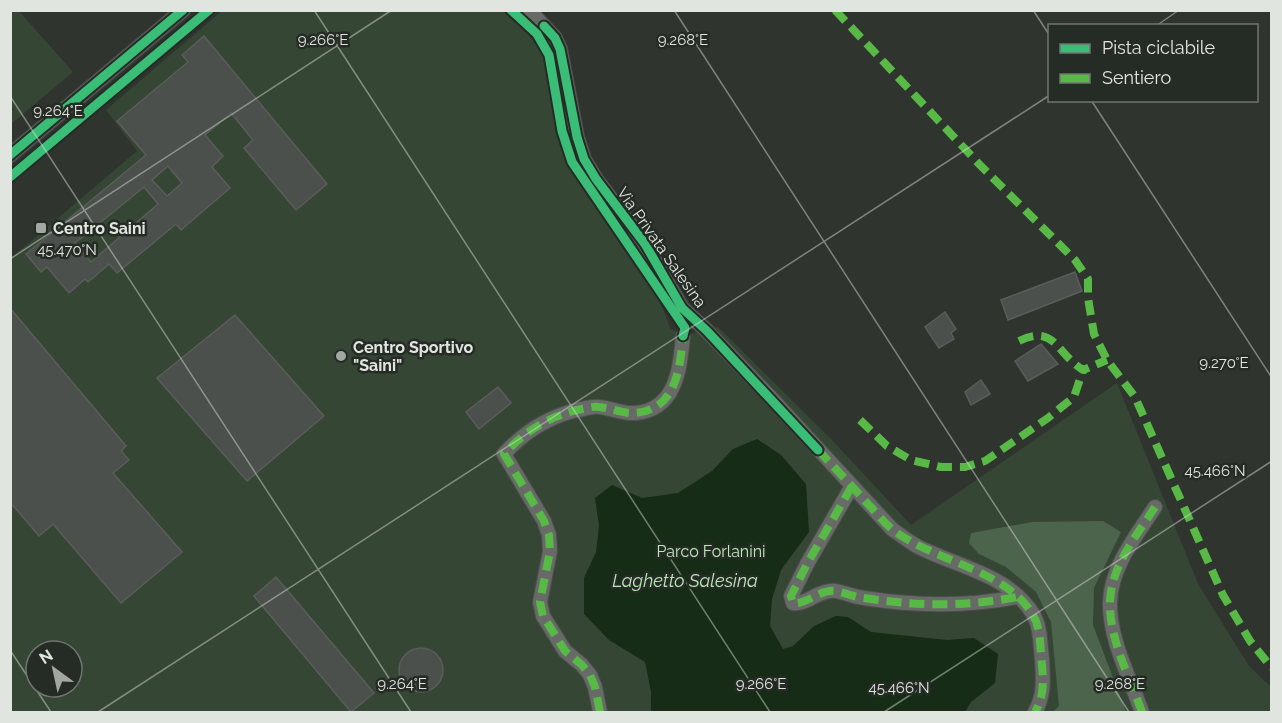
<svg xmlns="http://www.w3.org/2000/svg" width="1282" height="723" font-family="Raleway,sans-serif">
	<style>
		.green { fill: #364635; fill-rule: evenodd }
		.forest { fill: #4d644c }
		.water { fill: #162c16 }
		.building { fill: #4c504c; stroke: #5a5d5a; stroke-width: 1.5; fill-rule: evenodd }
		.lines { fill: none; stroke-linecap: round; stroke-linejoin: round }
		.street-casing { stroke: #4d504d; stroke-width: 16 }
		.street { stroke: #686a68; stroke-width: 14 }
		.quiet { stroke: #58b947; stroke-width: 8; stroke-dasharray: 15 8; stroke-linecap: butt }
		.cycleway-casing { stroke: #252b25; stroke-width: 13 }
		.cycleway { stroke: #3abd76; stroke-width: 9 }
		.ticks { fill: none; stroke: #e1e5e0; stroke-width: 1.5; stroke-opacity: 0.45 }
		.poi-dot { fill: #a3a7a2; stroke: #252b25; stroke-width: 2 }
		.labels { text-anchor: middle; stroke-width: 5; stroke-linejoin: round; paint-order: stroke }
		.poi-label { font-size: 16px; font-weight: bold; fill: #e1e5e0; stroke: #252b25; text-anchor: start }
		.street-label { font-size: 16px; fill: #e1e5e0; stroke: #252b25 }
		.park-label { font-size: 16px; fill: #bbeab8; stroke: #252b25 }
		.water-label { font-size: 18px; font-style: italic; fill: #b9e7b6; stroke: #252b25 }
		.ticks-label { font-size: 15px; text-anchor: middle; fill: #e1e5e0; stroke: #252b25; stroke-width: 5; stroke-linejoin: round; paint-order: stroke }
	</style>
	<rect width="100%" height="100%" fill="#30342f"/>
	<!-- green -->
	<path class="green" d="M11,10L19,11L73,72L11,124Z
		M223,10L504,11L525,31L567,79L596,185L626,246L648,278L663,309L670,328L683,336L718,327L832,440L911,525L1117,383L1198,584L1249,666L1272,688L1271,712H11V258L137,151L106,110ZM36,651H72V687H36Z"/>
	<!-- forest -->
	<path class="forest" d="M1103,521L1121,532L1094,588L1093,625L1126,712H1053L1059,706L1051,622L1036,592L1006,567L979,554L969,543L971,533L1032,522Z"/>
	<!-- water -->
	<path class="water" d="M757,439L781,455L806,484L809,532L781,570L772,599L770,626L783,649L793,646L814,626L836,616L848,617L871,632L947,640L974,638L998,654L995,683L971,702L965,712H651V692L645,662L609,640L584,614V578L596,552L599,526L595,498L612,485L642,498L678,493L712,471L733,449Z"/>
	<!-- building -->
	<path class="building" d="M204,36L327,184L296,210L244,148L253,140L231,113L205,135L223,156L212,167L230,188L181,230L176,224L117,273L109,264L88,282L85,279L69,293L47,267L41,272L26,254L146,155L117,121L188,62L182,55ZM168,166L182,183L167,196L152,180ZM144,187L158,204L91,262L75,243Z
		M1075,272L1082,291L1008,320L1001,300Z
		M10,308L126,446L121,451L129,460L113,473L182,552L121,603L53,524L39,536L10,502Z
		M945,312L956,329L951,333L954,339L939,348L925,327Z
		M235,315L324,416L247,481L157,378Z
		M1041,344L1058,364L1028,381L1015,361Z
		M981,380L990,394L971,405L965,392Z
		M498,387L511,403L479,429L466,412Z
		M276,577L374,693L351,712L254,596Z
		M399 670a22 22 0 1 1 44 0a22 22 0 1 1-44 0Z"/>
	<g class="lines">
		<defs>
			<path id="street" d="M529,10L555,38L560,49L577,137L584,159L596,179L645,244L682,308L707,331L774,401L892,529C899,534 907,540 915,545C953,566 1008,573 1033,614C1041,627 1040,644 1042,659C1043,679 1045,694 1035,712
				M10,155L183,10
				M852,486L807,564L791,596L793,603C807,605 819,589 836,591C846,593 854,597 864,598C915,606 965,607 1017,597
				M600,712L595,687L590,675L582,665L565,651L543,616L540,602L550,551L549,535L544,521L504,454C524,432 548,417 577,410C584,409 592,406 599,407C611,408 623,414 635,413C677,410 680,367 683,336
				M1142,712C1130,678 1109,639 1110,602C1111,566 1137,535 1155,507"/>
		</defs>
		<!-- street casing -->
		<use href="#street" class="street-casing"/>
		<!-- street -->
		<use href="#street" class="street"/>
		<!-- quiet -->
		<path class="quiet" d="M835,10L980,165L1075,260L1088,279V298L1094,334L1107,360L1135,397L1223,595L1250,641L1272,668
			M1019,341C1055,324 1055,352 1083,370L1107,360
			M860,420L887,446L911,460L941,467H965L985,461L1048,418L1074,397L1083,370
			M818,450C835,468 852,486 868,504C876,512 884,523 893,530C933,561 1007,570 1033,615C1040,627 1040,641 1041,655C1043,676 1046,693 1035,712
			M852,486L807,564L791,596L793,603C807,605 819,589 836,591C846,593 854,597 864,598C915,606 965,607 1017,597
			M600,712L595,687L590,675L582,665L565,651L543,616L540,602L550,551L549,535L544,521L504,454C524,432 548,417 577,410C584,409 592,406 599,407C611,408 623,414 635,413C677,410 680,367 683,336
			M1142,712C1130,678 1109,639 1110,602C1111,566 1137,535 1155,507"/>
		<defs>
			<path id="cycleway" d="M511,10L537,34L549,55L562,131L572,162L685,328L683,336
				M544,26L555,38L560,49L577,137L584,159L596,179L645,244L682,308L707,331L818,450
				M10,155L183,10
				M10,177L209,10"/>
		</defs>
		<!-- cycleway casing -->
		<use href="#cycleway" class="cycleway-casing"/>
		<!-- cycleway -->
		<use href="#cycleway" class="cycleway"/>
	</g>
	<!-- ticks -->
	<path class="ticks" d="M314,10L770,712M674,10L1129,712M1033,10L1050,36M1156,26L1179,10M10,96L411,712M1091,100L1272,378M10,259L392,10M10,650L51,712M98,712L1050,95M884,712L1272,461"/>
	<!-- markers -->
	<g class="poi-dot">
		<rect x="35" y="222" width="12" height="12" rx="3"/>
		<circle cx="341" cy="356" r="6"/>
	</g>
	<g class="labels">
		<!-- poi labels -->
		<g class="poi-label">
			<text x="53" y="234">Centro Saini</text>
			<text x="353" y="353">Centro Sportivo<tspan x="353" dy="18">"Saini"</tspan></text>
		</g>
		<!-- street labels -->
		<g class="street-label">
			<text transform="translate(662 247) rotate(55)" y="6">Via Privata Salesina</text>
		</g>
		<!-- park labels -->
		<g class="park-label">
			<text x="711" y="557">Parco Forlanini</text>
		</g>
		<!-- water labels -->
		<g class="water-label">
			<text x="685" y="587">Laghetto Salesina</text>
		</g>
	</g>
	<g class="ticks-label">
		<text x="323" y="45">9.266°E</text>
		<text x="683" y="45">9.268°E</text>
		<text x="58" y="116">9.264°E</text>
		<text x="67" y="255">45.470°N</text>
		<text x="1224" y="368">9.270°E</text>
		<text x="1215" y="476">45.466°N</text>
		<text x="402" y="689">9.264°E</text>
		<text x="761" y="689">9.266°E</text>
		<text x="1120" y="689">9.268°E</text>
		<text x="899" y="693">45.466°N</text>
	</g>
	<!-- border -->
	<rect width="1282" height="723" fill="none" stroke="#e1e5e0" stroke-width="24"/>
	<!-- legend -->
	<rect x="1048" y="24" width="210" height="78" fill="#252b25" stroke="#707570" stroke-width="1.5"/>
	<rect x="1060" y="44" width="30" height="9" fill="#3abd76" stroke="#707570" stroke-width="1.5"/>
	<text x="1102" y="54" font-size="18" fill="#e1e5e0">Pista ciclabile</text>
	<rect x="1060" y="74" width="30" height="9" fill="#58b947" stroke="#707570" stroke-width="1.5"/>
	<text x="1102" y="84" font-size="18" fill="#e1e5e0">Sentiero</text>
	<!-- north arrow -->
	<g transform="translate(54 669) rotate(327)"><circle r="28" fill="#252b25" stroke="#707570" stroke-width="1.5"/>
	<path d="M0-4.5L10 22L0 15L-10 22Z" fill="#a3a7a2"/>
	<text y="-9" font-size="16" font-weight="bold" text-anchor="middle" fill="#e1e5e0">N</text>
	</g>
</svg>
